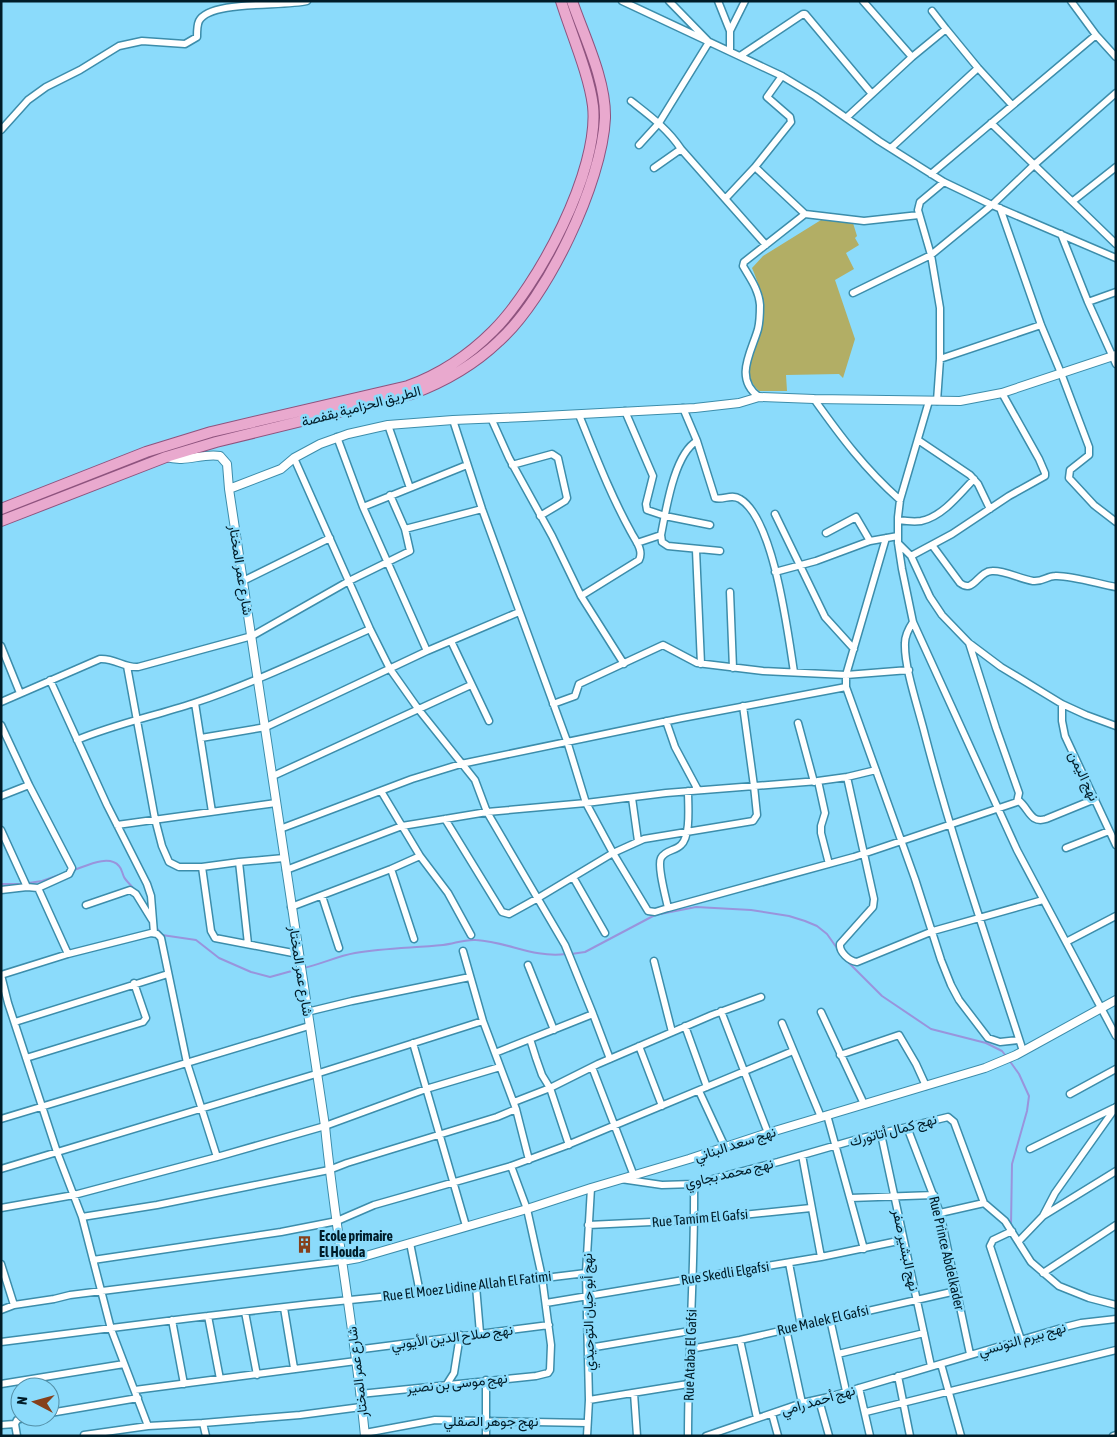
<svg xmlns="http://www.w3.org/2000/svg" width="1117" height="1437" font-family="'Asap Condensed',Vazirmatn,sans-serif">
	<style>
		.green { fill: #b2ae65 }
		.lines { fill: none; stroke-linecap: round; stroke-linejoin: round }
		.stream { stroke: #9994dc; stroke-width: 2 }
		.minor-casing { stroke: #3c8dab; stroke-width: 9 }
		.tertiary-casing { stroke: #3c8dab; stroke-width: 10 }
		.primary-casing { stroke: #8e537e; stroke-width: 12 }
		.minor { stroke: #fff; stroke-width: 6 }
		.tertiary { stroke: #fff; stroke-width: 8 }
		.primary { stroke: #e9a9ce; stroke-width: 10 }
		.labels { text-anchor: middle; stroke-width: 5; stroke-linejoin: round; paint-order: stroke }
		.street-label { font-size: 14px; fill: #001c28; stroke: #8bdbfb }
		.poi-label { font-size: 14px; font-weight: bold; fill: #001c28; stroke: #8bdbfb; text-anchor: start }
	</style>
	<rect width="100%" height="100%" fill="#8bdbfb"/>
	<!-- green -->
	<path class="green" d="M821,220L853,223L857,236L855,238L859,245L846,253L854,269L835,280L855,339L843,378L839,374L786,375L787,391H759C736,370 760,345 763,322C766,303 759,285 752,268L763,256Z"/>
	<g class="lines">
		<!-- stream -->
		<path class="stream" d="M74,870C86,866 109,854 119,866C122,869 122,873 124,877C126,881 131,885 134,889
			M29,883L42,881L62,874
			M1,884H24
			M156,927L162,935L196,940L219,958L251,972L270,977L299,969
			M571,954L585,952L655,915L696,907L751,910L789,916L805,921L817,926L827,934L839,951
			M843,957L882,996L931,1029L986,1043L1002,1051L1006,1056
			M304,968C321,964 338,956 355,953C384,948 413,948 443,945C454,944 464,939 476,940C509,942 532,958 566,954
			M1009,1060L1019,1074L1029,1096L1027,1111L1012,1164L1011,1225"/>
		<defs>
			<path id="minor" d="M622,1L782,76L815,96L879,141L944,182L992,205L1116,258
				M669,1L708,41
				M718,1L730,31
				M863,1L912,57
				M1071,1L1096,35L1116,57
				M932,11L946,29
				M730,51V31L745,1
				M740,56L803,14H805L872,94
				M782,76L767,97L790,117L791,122L755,167L805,214
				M631,101C650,116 668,129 681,149
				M846,118L912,57L946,29L978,68L1012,105
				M991,123L1116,244
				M1,130L28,100L46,87L80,70L119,46L142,41L185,44L197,37C197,32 197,25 199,21C210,0 283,7 307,1
				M639,145L659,123L709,42
				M891,148L978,68
				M654,168L681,149L766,245
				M931,174L1096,35
				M726,198L755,167
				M1073,201L1116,167
				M1000,208L1041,325L1061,373L1089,447V455L1070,470L1069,478L1094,505L1116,522
				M1061,234L1088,302L1116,364
				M853,293L931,255L992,205L1035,164L1116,93
				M1088,302L1116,292
				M940,359L1041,325
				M759,397C733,378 752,351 758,329C760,321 760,313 760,305C759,290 750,278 743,266L744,262L805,214L864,221L919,215
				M814,399C841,437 865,469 900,500
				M929,401L900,500L898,517V543L902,569L913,622L1017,850L1116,1036
				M937,401L940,359V308L931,255L918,210L920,202L944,182
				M625,411L653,476L646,504L647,510L665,516L710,525
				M579,415C595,454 610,494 631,532C635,540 644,550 639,560L581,596
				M491,418L509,458L552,536L581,596L624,664
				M453,420L482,509L567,741L586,803L613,853L648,911L655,912L668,908L854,857L1017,802L1019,793L996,728L969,643
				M388,425L410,488
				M337,437L363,507L427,651
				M918,440L970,475L978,484L990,509
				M697,441L715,498C723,501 731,493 740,499C774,519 788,634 794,672
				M294,458L370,629L390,669L419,710L475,780L487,812L565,945L593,1014L610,1059
				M512,465L552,454L558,458L567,498L565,501L540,516
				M363,507L467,465
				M775,514L825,617L854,649
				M898,520C905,521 914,522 921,521C942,517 960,494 974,479
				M405,529L482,509
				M826,533L856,517L870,541
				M661,535C666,510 674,454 697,441L683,408
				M886,538L846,675V687L915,879L941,960L951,985L959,1000L988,1038L1000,1042L1019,1040
				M637,543L661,535L662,542L668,546L720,551
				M898,543L911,556L930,597L942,615L969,643L1001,667L1062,704L1086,715L1116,726
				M932,545L960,583C974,594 978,571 992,571C1004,570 1020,579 1033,581C1043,582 1047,576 1055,576C1070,575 1099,584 1116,587
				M696,550L701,664
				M911,556L952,534L1009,496L1045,476V473L1039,459L1002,393
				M775,572L816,561L870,541L898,536
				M243,581L330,538
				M730,592L733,668
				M913,622C909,628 905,635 905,643C904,668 919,710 925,735C953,842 989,946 1023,1051
				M451,641L489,721
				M1,646L20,693
				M127,666L155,819L162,846L169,862L179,867H202L239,862L284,858
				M50,680L107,805L147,884L151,896L154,933
				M1,702L100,659C115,658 124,668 138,667L252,636L349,581L410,551L405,529L390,495
				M195,703L212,812
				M553,704L575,696L579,684L663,645L697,663L763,671L846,675L909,670
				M1062,704V721L1065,736L1116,845
				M666,721L675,747L698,790
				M798,723L814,782
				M1,725L29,785L1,796
				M201,738L266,727L427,651L519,612
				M77,740C115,724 155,716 194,703C254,683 312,655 370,629
				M273,776L471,685
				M847,777L874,899L873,907L840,944C839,952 849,961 857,962L933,931L1043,900
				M818,781L825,813L821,826V833L829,864
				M29,785L72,868L69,874L38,888
				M381,791L420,856L448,893L471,935
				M632,798L638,841
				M1018,800C1029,808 1030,824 1046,819L1095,799
				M445,819L502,912L509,914L538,898L613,853L644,839L753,821L757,815L754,786L743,706
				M117,825L276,803
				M280,829L412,779L461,764L682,718L846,687
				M1,830L27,887
				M1066,848L1109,831
				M239,862L248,944
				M202,867L211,931L215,938L298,954
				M391,869L414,939
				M286,870L402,826L445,819L487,812L586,803L666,793L818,781L847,777L876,770
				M573,877L605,933
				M1,890L27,887L38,888L68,954
				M322,896L339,948
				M86,905L130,890L136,894L152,920
				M291,907L391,869L420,856
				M668,908C666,898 657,866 661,858C665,850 675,851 681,845C691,836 688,805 688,791
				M1066,942L1116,916
				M463,951L483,1021L516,1109L529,1160
				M654,961L672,1032
				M528,965L554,1030
				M1,975L8,1003L57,1152L82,1217L157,1205L329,1170L347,1163L497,1117L516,1109
				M1,975L68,954L151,933L157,934L161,938L187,1063L217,1157
				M721,1011L768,1133
				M307,1012L352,1001L470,977
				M821,1012L864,1104
				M15,1022L168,974
				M782,1023L821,1117
				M685,1026L707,1087
				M530,1039L536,1058L542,1075L550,1088L569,1145
				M413,1043L466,1226
				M639,1046L662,1106
				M495,1053L593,1014
				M840,1055L899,1035L916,1064L926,1086
				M26,1058L143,1022L146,1018L134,983
				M592,1067L634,1176
				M699,1091L725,1147
				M1070,1094L1116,1069
				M514,1102L550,1088L598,1064L712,1015L761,997
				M827,1115L864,1249
				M1,1119L309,1026
				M907,1127L940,1213L970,1354
				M881,1134L931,1366
				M1030,1149L1114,1108
				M802,1155L821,1257
				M1,1169L316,1074L483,1021
				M621,1179L662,1185L694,1184L778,1162L858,1139L948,1117L954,1122L984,1203L1005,1221L1031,1262L1059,1286L1089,1298L1116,1305
				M850,1198L934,1195
				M1,1208L74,1195L217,1157L325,1126L426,1089L500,1067
				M940,1213L984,1203
				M1043,1216L1055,1193L1116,1107
				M82,1217L111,1329L148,1426
				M588,1225L694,1220L811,1208
				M1012,1231L993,1240L990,1246L1021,1340
				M1019,1241L1043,1216L1116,1171
				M410,1243L420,1293
				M93,1260L281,1232L337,1221L374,1205L511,1166L565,1146L793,1051
				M789,1263L801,1326
				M1,1264L14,1305
				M1043,1273L1116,1225
				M476,1286L480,1333
				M546,1303L821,1257L903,1240
				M284,1308L294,1368
				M1,1310L14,1305L54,1299L70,1295L342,1261
				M245,1312L257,1375
				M208,1316L220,1379
				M830,1319L846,1391
				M172,1320L184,1384
				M786,1329L802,1403
				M740,1340L757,1418
				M1,1342L191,1318L310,1304L420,1293L586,1273
				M589,1348L690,1331
				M690,1349L740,1340L956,1291
				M355,1350L549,1325
				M838,1354L924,1333
				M941,1364L961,1436
				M898,1376L910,1436
				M1,1384L124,1364
				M447,1384L454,1373L460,1335
				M859,1388L870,1436
				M135,1390L356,1361
				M634,1393L637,1436
				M360,1394L536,1376L548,1373L550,1370L551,1345L542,1277L527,1209L511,1166
				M589,1400L688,1384
				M819,1400L829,1436
				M866,1412L1116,1350
				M50,1413L138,1398
				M772,1414L778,1436
				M203,1423L206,1436
				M1,1425L15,1424
				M365,1433L435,1420L587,1423
				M84,1435L148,1426L203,1423L300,1415L361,1407
				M17,1436L15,1424L17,1420L27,1417
				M486,1436V1380
				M587,1436L589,1400L586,1273L591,1188
				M688,1436C688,1352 695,1268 694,1184
				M706,1436L802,1403L829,1397L1065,1327L1081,1323L1116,1319
				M1113,1436L1116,1435"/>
			<path id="tertiary" d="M166,457C186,463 201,453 220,456L227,464L229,489
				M342,1261L359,1258L527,1209L591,1188L689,1159L768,1133L985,1068L1016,1055L1116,1000
				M365,1436C355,1332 335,1230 325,1126L229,489L281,469L294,458L320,444L348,434L388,425L453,420L525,417L695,408L739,403L759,397L814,399L960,401L1002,393L1116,355"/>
			<path id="primary" d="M1,509L146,452L211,432L408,386C441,374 469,355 493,331C538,286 600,170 593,106C589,74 571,33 561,1
				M1,521L166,457L216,442L412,394C444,382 474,365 499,341C547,298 602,183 605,118C606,80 584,36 572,1"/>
		</defs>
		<!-- minor casing -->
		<use href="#minor" class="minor-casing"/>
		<!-- tertiary casing -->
		<use href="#tertiary" class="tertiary-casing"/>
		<!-- primary casing -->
		<use href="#primary" class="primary-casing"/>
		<!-- minor -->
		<use href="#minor" class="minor"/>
		<!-- tertiary -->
		<use href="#tertiary" class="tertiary"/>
		<!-- primary -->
		<use href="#primary" class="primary"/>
	</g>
	<!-- icons -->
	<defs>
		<symbol id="building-bare" viewBox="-9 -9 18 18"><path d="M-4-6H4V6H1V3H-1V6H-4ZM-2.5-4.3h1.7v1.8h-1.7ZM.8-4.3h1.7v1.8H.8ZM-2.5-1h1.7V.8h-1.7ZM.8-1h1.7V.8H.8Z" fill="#86401b" stroke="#8bdbfb" stroke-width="2.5" paint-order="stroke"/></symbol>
	</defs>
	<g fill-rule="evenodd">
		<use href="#building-bare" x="292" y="1232" width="25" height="25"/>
	</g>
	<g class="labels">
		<!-- street labels -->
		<g class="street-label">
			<text transform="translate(361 406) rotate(-15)" y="5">الطريق الحزامية بقفصة</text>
			<text transform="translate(241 570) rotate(81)" y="5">شارع عمر المختار</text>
			<text transform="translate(1084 776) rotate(65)" y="5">نهج اليمن</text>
			<text transform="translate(301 971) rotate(81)" y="5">شارع عمر المختار</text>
			<text transform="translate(893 1130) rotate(-15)" y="5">نهج كمال أتاتورك</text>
			<text transform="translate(735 1144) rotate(-18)" y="5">نهج سعد البناني</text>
			<text transform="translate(729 1173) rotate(-13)" y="5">نهج محمد بجاوي</text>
			<text transform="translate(700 1218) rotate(-5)" y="5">Rue Tamim El Gafsi</text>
			<text transform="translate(906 1250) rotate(78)" y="5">نهج البشير صفر</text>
			<text transform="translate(947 1253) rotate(77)" y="5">Rue Prince Abdelkader</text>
			<text transform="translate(725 1273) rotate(-9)" y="5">Rue Skedli Elgafsi</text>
			<text transform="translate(467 1286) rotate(-7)" y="5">Rue El Moez Lidine Allah El Fatimi</text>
			<text transform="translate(588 1312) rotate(-91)" y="5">نهج أبو حيان التوحيدي</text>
			<text transform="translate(823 1320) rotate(-13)" y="5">Rue Malek El Gafsi</text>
			<text transform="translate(452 1337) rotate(-7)" y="5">نهج صلاح الدين الأيوبي</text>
			<text transform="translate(1022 1339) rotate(-16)" y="5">نهج بيرم التونسي</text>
			<text transform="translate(690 1355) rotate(-88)" y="5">Rue Ataba El Gafsi</text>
			<text transform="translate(357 1372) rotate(-97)" y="5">شارع عمر المختار</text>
			<text transform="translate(457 1383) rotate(-6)" y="5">نهج موسى بن نصير</text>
			<text transform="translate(818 1400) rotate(-16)" y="5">نهج أحمد رامي</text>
			<text x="491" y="1426">نهج جوهر الصقلي</text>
		</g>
		<!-- poi labels -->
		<g class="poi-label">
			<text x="319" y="1241">Ecole primaire<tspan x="319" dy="16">El Houda</tspan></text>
		</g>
	</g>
	<!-- border -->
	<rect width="1117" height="1437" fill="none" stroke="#001c28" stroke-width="5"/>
	<!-- north arrow -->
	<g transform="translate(35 1402) rotate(276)"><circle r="24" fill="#8bdbfb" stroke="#538fa7"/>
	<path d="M0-4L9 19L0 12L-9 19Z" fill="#86401b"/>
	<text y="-8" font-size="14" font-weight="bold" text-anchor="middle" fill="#001c28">N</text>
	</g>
</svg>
